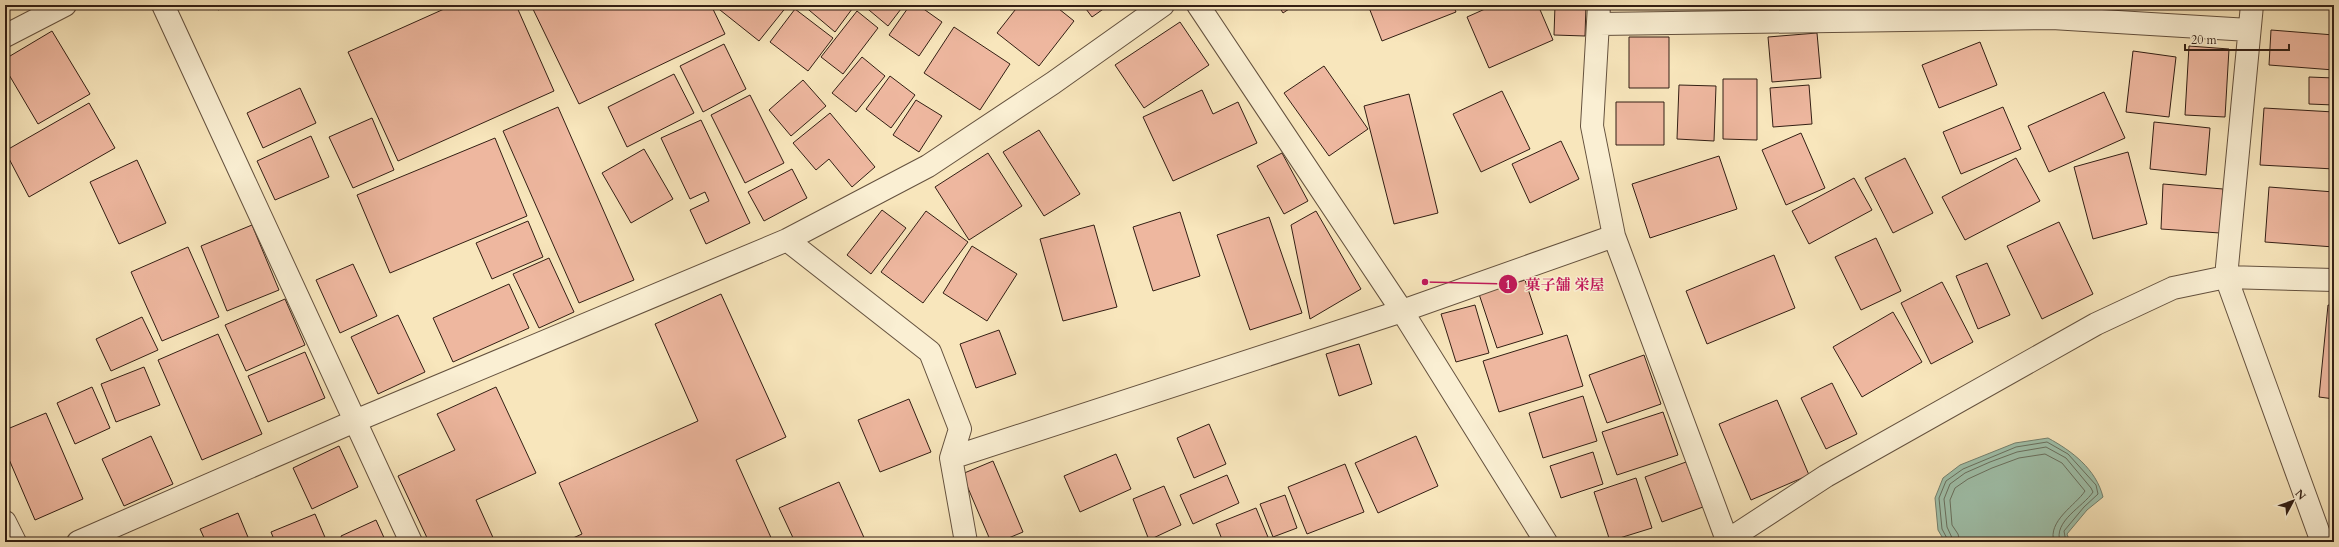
<svg xmlns="http://www.w3.org/2000/svg" width="2339" height="547" font-family="Cardo,'Noto Serif JP',serif">
	<style>
		.water { fill: #9fc0aa; stroke: #74806e }
		.lines { fill: none; stroke-linecap: round; stroke-linejoin: round }
		.shore { stroke: #69705f; stroke-width: 1 }
		.building { fill: #eeb79f; stroke: #331f14 }
		.minor-casing { stroke: #64513e; stroke-width: 24 }
		.minor { stroke: #faefd3; stroke-width: 22 }
		.leader { fill: none; stroke: #c2185b; stroke-width: 1.5 }
		.callout-dot { fill: #c2185b; stroke: #faefd3; stroke-width: 1.5 }
		.mark-label { font-size: 12px; text-anchor: middle; font-weight: bold; fill: #fff }
		.callout-label { font-size: 15px; text-anchor: middle; font-weight: bold; fill: #c2185b; stroke: #faefd3; stroke-width: 3; stroke-linejoin: round; paint-order: stroke }
	</style>
	<rect width="100%" height="100%" fill="#f8e6bc"/>
	<filter id="stains"><feTurbulence type="fractalNoise" baseFrequency=".005" numOctaves="4"/><feColorMatrix values="0 0 0 0 .2 0 0 0 0 .09 0 0 0 0 .02 0 0 0 .5 -.17"/></filter>
	<radialGradient id="worn" r=".72"><stop offset=".6" stop-color="#630" stop-opacity="0"/><stop offset="1" stop-color="#630" stop-opacity=".3"/></radialGradient>
	<!-- water -->
	<path class="water" d="M2048,438C2072,451 2096,469 2103,497L2087,510L2067,534L2070,542H1945L1938,530L1935,498L1943,478L1960,465L2015,443Z"/>
	<g class="lines">
		<!-- shore -->
		<path class="shore" d="M1949,542L1942,529L1939,498L1946,481L1963,469L2016,447L2047,442L2068,454L2096,485L2098,494L2084,507L2064,531L2066,542
			M1954,542L1947,527L1944,499L1950,484L1965,473L1990,462L2017,452L2046,447L2066,458L2091,488L2093,492C2083,507 2053,521 2060,542
			M1960,542L1958,534L1952,525L1950,500L1955,488L1968,479L1992,468L2019,458L2045,454L2062,463L2085,491C2076,505 2047,521 2054,542"/>
	</g>
	<!-- building -->
	<path class="building" d="M216,5H229L218,10Z
		M453,5H516L554,91L398,161L348,52Z
		M531,5H711L725,34L579,104Z
		M716,5H785L787,6L759,41L715,6Z
		M803,5H855L835,32Z
		M863,5H904L888,26Z
		M910,5H918L942,22L919,56L889,35Z
		M1019,5H1054L1074,21L1039,66L997,33Z
		M1083,5H1109L1092,17Z
		M1278,5H1295L1283,13Z
		M1368,5H1453L1456,12L1382,41Z
		M1494,5H1538L1553,40L1489,68L1467,17Z
		M1555,5H1586L1585,36L1554,35Z
		M2205,5H2236L2235,9L2205,7Z
		M795,9L833,38L808,71L770,42Z
		M857,11L878,28L843,74L821,57Z
		M1180,22L1209,65L1144,108L1115,65Z
		M954,27L1010,64L980,110L924,73Z
		M2271,30L2334,35V70L2269,65Z
		M52,31L90,94L38,124L5,68V59Z
		M1817,33L1821,78L1772,82L1768,37Z
		M1629,37H1669V88H1629Z
		M1980,42L1997,85L1939,108L1922,65Z
		M724,44L746,89L703,112L680,66Z
		M2189,46L2229,49L2225,117L2185,115Z
		M2133,51L2176,57L2169,117L2126,112Z
		M862,57L885,76L856,112L832,93Z
		M1324,66L1368,129L1329,156L1284,93Z
		M674,74L694,113L627,147L608,107Z
		M890,76L915,95L891,128L866,109Z
		M2309,77L2334,78V105L2309,104Z
		M1723,79H1757V140L1723,139Z
		M803,80L826,106L791,136L769,110Z
		M1679,85L1716,86L1714,141L1677,139Z
		M1809,85L1812,124L1773,127L1770,88Z
		M300,88L316,123L263,148L247,113Z
		M1202,90L1213,114L1238,102L1257,143L1173,181L1143,117Z
		M1502,91L1530,149L1481,172L1453,114Z
		M2104,92L2125,138L2049,172L2028,126Z
		M1409,94L1438,213L1394,224L1364,106Z
		M750,95L784,163L745,183L711,115Z
		M916,100L942,116L919,152L893,135Z
		M1616,102H1664V145H1616Z
		M89,103L115,148L29,197L5,151Z
		M558,107L634,280L579,303L503,131Z
		M2003,107L2021,149L1961,174L1943,132Z
		M2264,108L2334,112V169L2260,165Z
		M830,113L875,167L852,187L829,159L816,170L793,143Z
		M372,118L394,170L353,188L329,137Z
		M701,120L750,223L706,244L690,210L709,201L705,192L690,199L661,138Z
		M2154,122L2210,128L2206,175L2150,169Z
		M1039,130L1080,194L1044,216L1003,152Z
		M1801,133L1825,188L1786,205L1762,150Z
		M311,136L329,177L275,200L257,161Z
		M495,138L527,216L390,273L357,195Z
		M1561,141L1579,179L1530,203L1512,164Z
		M644,149L673,199L631,223L602,173Z
		M2128,152L2147,224L2093,239L2074,167Z
		M988,153L1022,206L969,240L935,187Z
		M1282,153L1308,201L1284,214L1257,166Z
		M1719,156L1737,209L1650,238L1632,184Z
		M1905,158L1933,213L1893,233L1865,178Z
		M2016,158L2040,201L1965,240L1942,197Z
		M137,160L166,223L119,244L90,182Z
		M792,169L807,198L764,221L748,192Z
		M1854,178L1872,210L1809,244L1792,211Z
		M2163,184L2223,189L2220,233L2161,229Z
		M2269,187L2334,192V247L2265,242Z
		M882,210L906,228L871,274L847,255Z
		M926,211L968,242L923,303L881,272Z
		M1316,211L1361,289L1310,319L1291,225Z
		M1180,212L1200,276L1153,291L1133,227Z
		M1269,217L1302,313L1250,330L1217,235Z
		M528,221L543,257L492,279L476,243Z
		M2059,222L2093,294L2042,319L2007,246Z
		M252,225L279,290L227,311L201,246Z
		M1094,225L1117,307L1063,321L1040,239Z
		M1876,238L1901,291L1861,310L1835,257Z
		M972,246L1017,274L987,321L943,293Z
		M188,247L219,317L162,341L131,272Z
		M1774,255L1795,308L1707,344L1686,291Z
		M549,258L574,312L539,328L513,274Z
		M1987,263L2010,315L1978,329L1956,276Z
		M353,264L377,316L340,333L316,280Z
		M1525,280L1543,334L1497,348L1479,294Z
		M1942,282L1973,342L1931,364L1901,303Z
		M509,284L529,328L453,362L433,318Z
		M721,294L786,437L736,460L773,542H564L582,534L559,483L698,421L655,324Z
		M285,299L305,345L246,371L225,325Z
		M1475,305L1489,353L1456,362L1441,314Z
		M2328,305L2334,306V399L2319,397Z
		M1893,312L1922,362L1862,397L1833,347Z
		M398,315L425,372L378,394L351,337Z
		M142,317L158,350L111,371L96,339Z
		M999,330L1016,374L976,388L960,344Z
		M218,334L262,434L202,460L158,360Z
		M1567,335L1583,386L1499,412L1483,361Z
		M1359,344L1372,384L1339,396L1326,354Z
		M305,352L325,398L268,422L248,376Z
		M1644,355L1661,404L1607,423L1589,375Z
		M144,367L160,405L116,422L101,384Z
		M1832,383L1857,434L1826,449L1801,398Z
		M92,387L110,428L75,444L57,403Z
		M496,387L536,473L476,500L495,542H429L398,476L455,450L437,414Z
		M1583,396L1597,441L1543,458L1529,413Z
		M909,399L931,452L880,472L858,420Z
		M1777,400L1809,475L1751,500L1719,424Z
		M1663,412L1678,455L1617,475L1602,432Z
		M46,413L83,499L35,520L5,450V430Z
		M1209,424L1226,464L1194,478L1177,438Z
		M151,436L173,484L124,506L102,459Z
		M1416,436L1438,486L1378,513L1355,463Z
		M339,446L358,487L312,509L293,468Z
		M1593,452L1603,484L1561,498L1550,466Z
		M1116,454L1131,489L1080,512L1064,476Z
		M993,461L1023,532L999,542H991L962,474Z
		M1686,462L1703,507L1662,522L1645,477Z
		M1345,464L1364,512L1307,534L1288,487Z
		M1227,475L1239,503L1193,524L1180,495Z
		M1636,478L1652,528L1610,541L1594,492Z
		M839,482L866,542H795L779,508Z
		M1164,486L1181,525L1149,540L1133,499Z
		M1285,495L1297,528L1273,537L1260,504Z
		M1256,508L1270,542H1223L1216,524Z
		M238,513L250,542H206L200,529Z
		M315,514L327,542H275L271,532Z
		M376,520L386,542H343L341,536Z"/>
	<g class="lines">
		<defs>
			<path id="minor" d="M163,5L411,542
				M1198,5L1402,311L1546,542
				M1599,5L1592,126L1614,236L1727,540
				M2252,5L2226,277L2334,280
				M1599,24L2052,18L2249,30
				M5,36L65,5
				M787,240L930,352L960,429L951,458L966,542
				M951,458L1402,311L1614,236
				M5,522L15,542
				M78,542L355,421L787,240L928,166L1053,83L1163,5
				M1725,542L1826,476L2096,324L2173,288L2226,277L2322,542"/>
		</defs>
		<!-- minor casing -->
		<use href="#minor" class="minor-casing"/>
		<!-- minor -->
		<use href="#minor" class="minor"/>
	</g>
	<!-- callouts -->
	<path class="leader" d="M1425 282L1508 284"/>
	<g class="callout-dot">
		<circle cx="1425" cy="282" r="4"/>
		<circle cx="1508" cy="284" r="10"/>
	</g>
	<g class="mark-label">
		<text x="1508" y="289">1</text>
	</g>
	<g class="callout-label">
		<text x="1565" y="290">菓子舗 栄屋</text>
	</g>
	<!-- margin -->
	<rect width="2339" height="547" fill="none" stroke="#f8e6bc" stroke-width="20"/>
	<rect x="6" y="6" width="2327" height="535" fill="none" stroke="#331f14" stroke-width="2"/>
	<rect x="10" y="10" width="2319" height="527" fill="none" stroke="#331f14"/>
	<!-- north arrow -->
	<g transform="translate(2293 501) rotate(49)" stroke="#faefd3" stroke-width="3" paint-order="stroke">
	<path d="M0-3L7 15L0 10L-7 15Z" fill="#331f14"/>
	<text y="-6" font-size="11" font-weight="bold" text-anchor="middle" fill="#331f14">N</text>
	</g>
	<!-- scale -->
	<path d="M2185 44v6h104v-6" fill="none" stroke="#331f14" stroke-width="2"/>
	<text x="2191" y="44" font-size="12" fill="#331f14" stroke="#faefd3" stroke-width="3" paint-order="stroke">20 m</text>
	<rect width="100%" height="100%" filter="url(#stains)"/>
	<rect width="100%" height="100%" fill="url(#worn)"/>
</svg>
